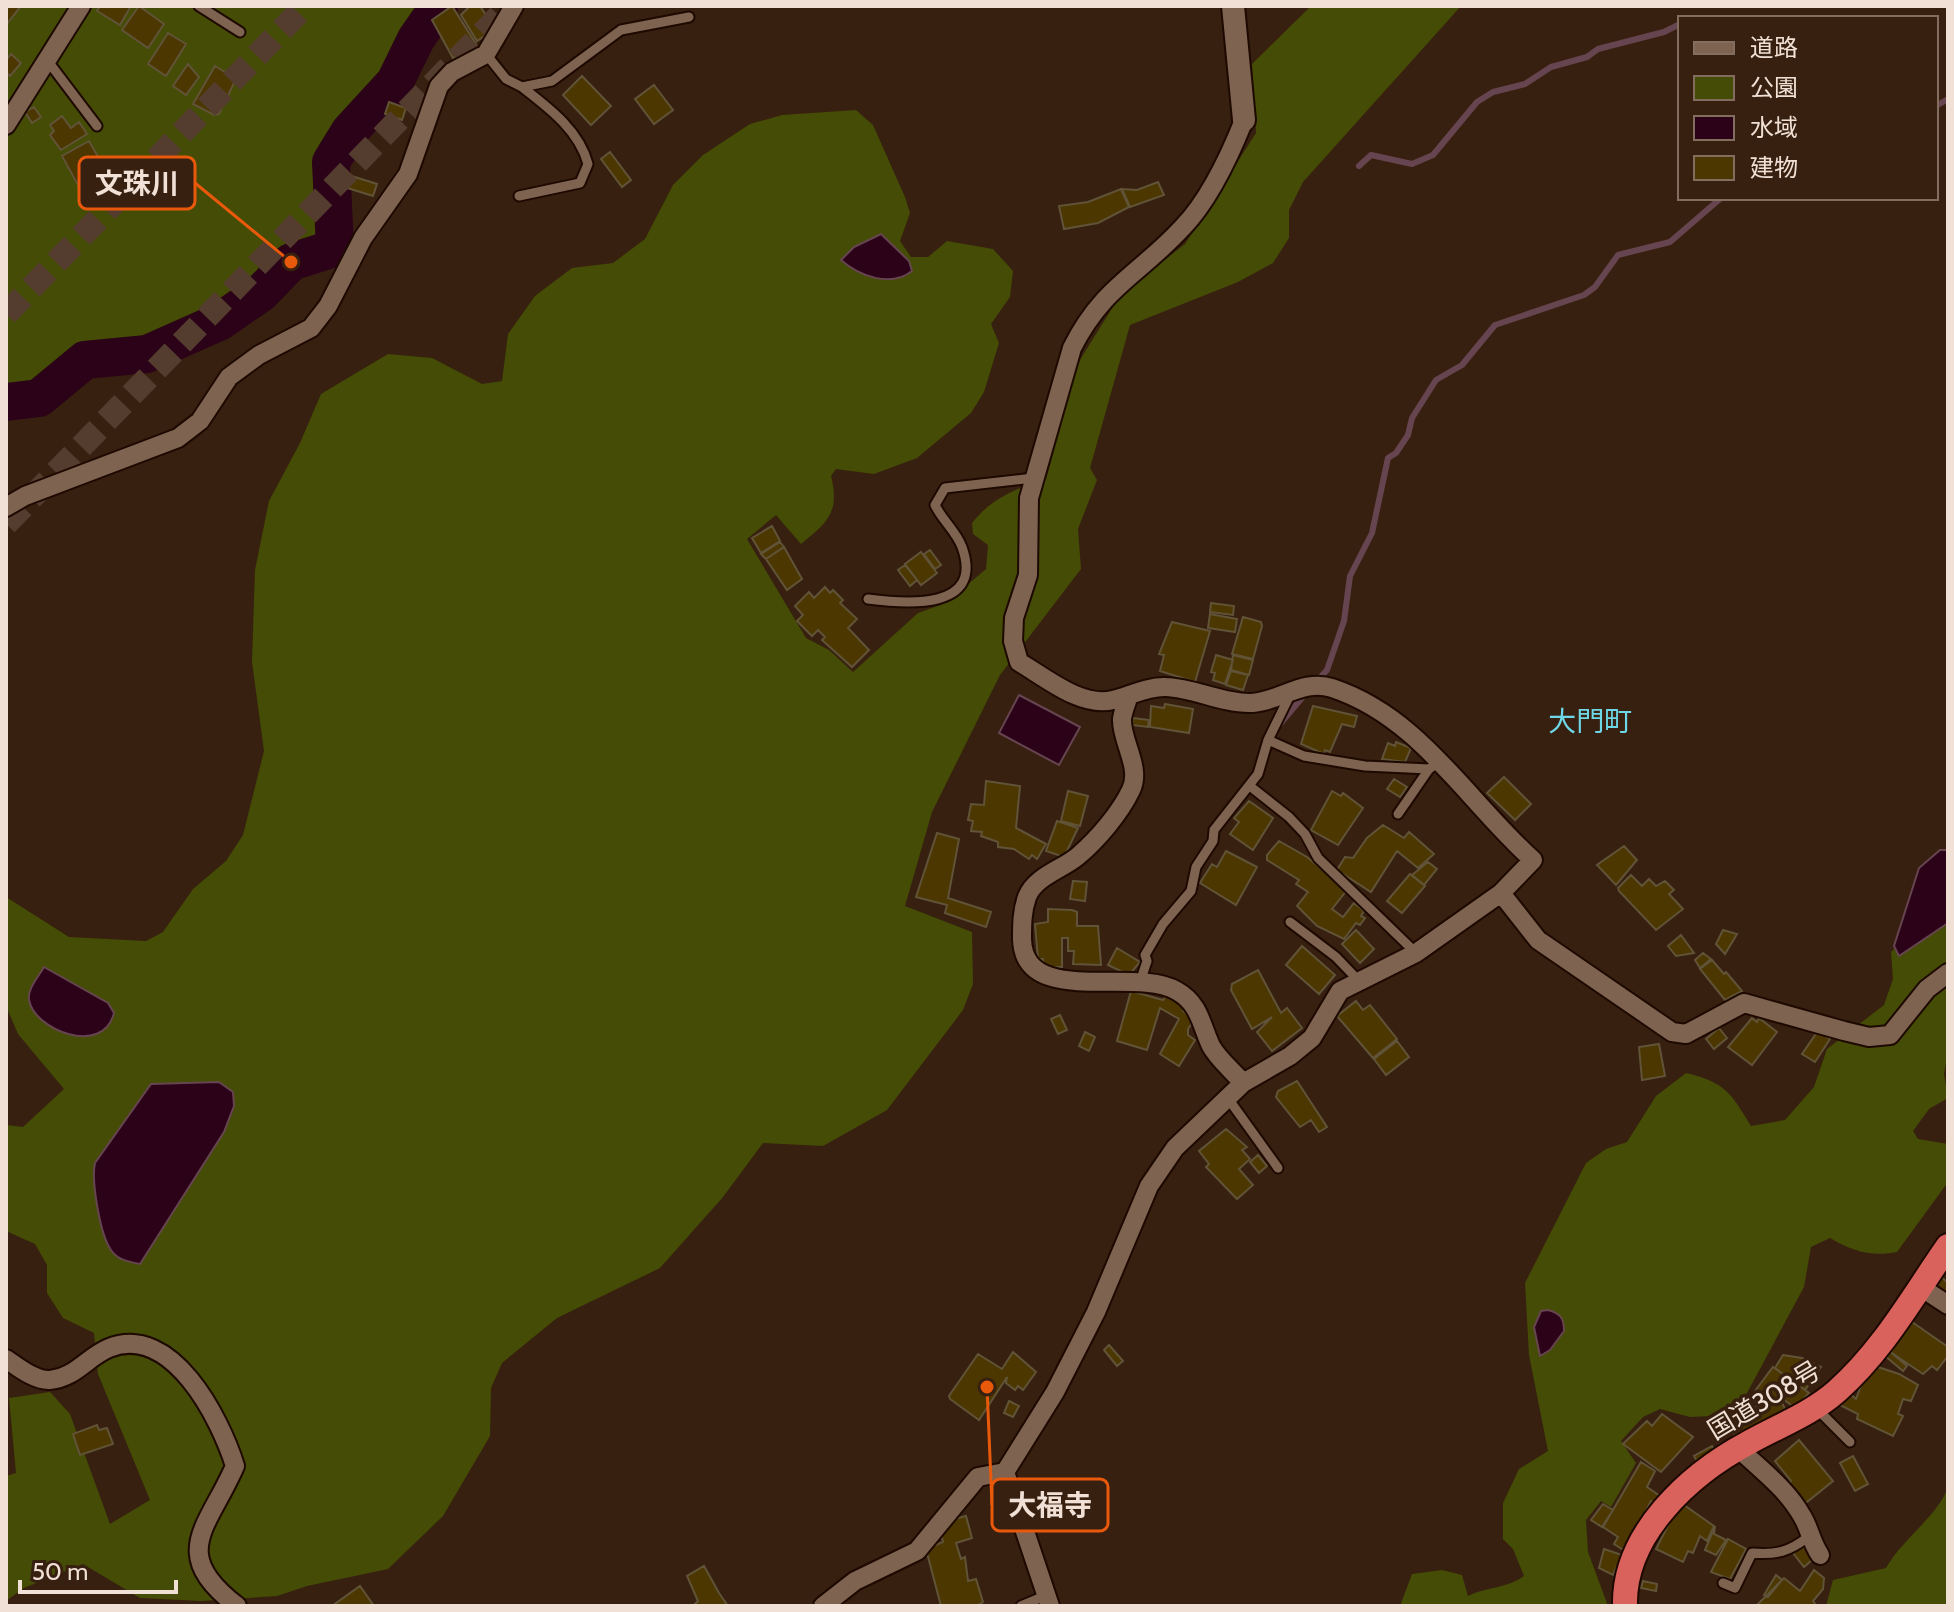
<svg xmlns="http://www.w3.org/2000/svg" width="1954" height="1612" font-family="Cabin,'Noto Sans JP',sans-serif">
	<style>
		.green { fill: #444c05 }
		.water { fill: #2b0217; stroke: #664550; stroke-width: 2 }
		.lines { fill: none; stroke-linecap: round; stroke-linejoin: round }
		.stream { stroke: #664550; stroke-width: 6 }
		.river { stroke: #2b0217; stroke-width: 38 }
		.building { fill: #4c3700; stroke: #605337; stroke-width: 2 }
		.motorway-tunnel { stroke: #543d2e; stroke-width: 24; stroke-dasharray: 24 12; stroke-linecap: butt }
		.service-casing { stroke: #1e0900; stroke-width: 13 }
		.minor-casing { stroke: #1e0900; stroke-width: 22 }
		.tertiary-casing { stroke: #1e0900; stroke-width: 26 }
		.trunk-casing { stroke: #1e0900; stroke-width: 28 }
		.service { stroke: #7e6350; stroke-width: 9 }
		.minor { stroke: #7e6350; stroke-width: 18 }
		.tertiary { stroke: #7e6350; stroke-width: 22 }
		.trunk { stroke: #da625d; stroke-width: 24 }
		.labels { text-anchor: middle; stroke-width: 7; stroke-linejoin: round; paint-order: stroke }
		.street-label { font-size: 26px; fill: #f0e0d5; stroke: #382010 }
		.neighbourhood-label { font-size: 28px; fill: #6dd7e7; stroke: #382010 }
		.leader { fill: none; stroke: #e8590c; stroke-width: 3 }
		.callout-dot { fill: #e8590c; stroke: #382010; stroke-width: 3 }
		.callout { fill: #382010; stroke: #e8590c; stroke-width: 3 }
		.callout-label { font-size: 28px; text-anchor: middle; font-weight: bold; fill: #f0e0d5 }
	</style>
	<rect width="100%" height="100%" fill="#382010"/>
	<!-- green -->
	<path class="green" d="M6,6H436L389,83L347,131L329,161L331,242L286,260L256,289L216,316L193,319L150,348L83,352L37,391L6,406Z
		M1311,6H1461L1303,182L1289,210V238L1273,263L1238,282L1130,325L1090,468L1097,480L1078,529L1081,569L1000,675L932,812L905,906L972,932L973,984L963,1010L887,1110L823,1146L763,1143L723,1197L660,1268L557,1318L502,1363L491,1388L490,1436L443,1516L388,1569L307,1586L277,1596L201,1601L140,1598L83,1564L24,1588L6,1601V1476L16,1473L9,1398L50,1392L70,1414L110,1524L150,1500L98,1374L94,1333L63,1318L47,1293V1265L35,1244L6,1231V1125L23,1127L64,1089L18,1034L6,1006V897L69,937L146,941L163,932L193,889L226,861L243,835L264,751L252,662L255,570L269,501L300,443L321,394L388,354L432,358L482,384L502,381L508,334L535,296L572,268L613,263L645,239L673,185L703,155L750,124L782,115L856,110L873,125L905,197L910,213L900,241L911,257H928L947,241L993,249L1013,271L1010,297L991,324L999,343L984,392L971,413L917,458L874,474L836,469L831,476C840,512 828,522 801,544L776,515L747,539L806,638L829,650L853,672L918,613L946,603L986,569L988,545L973,534L972,523C993,497 1015,489 1046,479L1078,363L1121,294L1185,244L1256,133L1252,64Z
		M1925,920L1948,921V1051L1944,1074L1948,1098L1929,1109L1913,1131L1918,1139L1948,1144V1182L1897,1252C1871,1257 1852,1251 1830,1238L1811,1247L1804,1287L1747,1393L1712,1416L1690,1417L1660,1409L1643,1417L1621,1441L1636,1463L1611,1507L1601,1501L1586,1520L1588,1552L1608,1606H1400L1412,1574L1442,1570L1462,1575L1468,1596C1486,1587 1508,1588 1524,1576L1513,1549L1503,1539V1503L1519,1469L1548,1451L1529,1355L1525,1283L1586,1163L1606,1149L1627,1142L1656,1096L1686,1073C1725,1082 1731,1093 1751,1126L1785,1120L1814,1087L1827,1049L1884,1005L1893,979L1891,952Z
		M1948,1487V1606H1826L1833,1580L1886,1568C1903,1538 1938,1516 1948,1487Z"/>
	<!-- water -->
	<path class="water" d="M881,234L909,261L912,271C891,288 859,276 841,260L854,247Z
		M1019,695L1080,727L1059,765L999,733Z
		M1940,850H1948V923L1899,956L1894,946L1919,868Z
		M44,967L108,1003L114,1013C103,1057 34,1030 29,1000C27,989 39,976 44,967Z
		M219,1082L233,1092L234,1106L224,1132L140,1264C130,1262 117,1260 111,1250C100,1235 91,1180 95,1163L151,1084Z
		M1548,1310C1560,1313 1564,1318 1564,1331L1550,1350L1540,1356L1534,1327L1541,1311Z"/>
	<g class="lines">
		<!-- stream -->
		<path class="stream" d="M1936,106L1948,99
			M1359,166L1371,155L1412,164L1433,155L1477,102L1493,92L1525,84L1551,67L1587,57L1598,49L1664,32L1680,24
			M1316,682L1327,670L1344,621L1350,576L1372,533L1388,458L1396,453L1408,435L1412,418L1436,380L1462,365L1495,325L1584,295L1595,287L1618,255L1670,242L1721,198
			M1280,724L1306,693"/>
		<!-- river -->
		<path class="river" d="M6,402L39,398L85,360L147,354L219,322L261,293L291,262L335,248L331,162L350,131L395,82L416,39L439,6"/>
	</g>
	<!-- building -->
	<path class="building" d="M6,6L20,7L6,25Z
		M100,6H131L120,25L97,11Z
		M139,6L164,24L148,48L122,30Z
		M452,6L476,44L453,58L432,20Z
		M470,6H480L495,29L477,41L461,15Z
		M168,33L186,44L166,76L148,64Z
		M11,54L21,63L10,76L6,72V60Z
		M188,64L199,77L186,95L173,86Z
		M215,66L236,79L219,114L214,115L193,104Z
		M582,76L611,106L591,125L563,95Z
		M654,85L673,110L654,124L635,99Z
		M389,102L406,108L402,120L385,114Z
		M34,107L41,117L32,123L25,112Z
		M62,116L71,128L79,122L87,134L61,150L50,135L54,131L50,125Z
		M89,141L106,171L78,185L62,156Z
		M610,152L631,180L622,187L601,159Z
		M342,173L377,184L373,196L338,185Z
		M1158,182L1164,195L1130,207L1122,189L1137,190Z
		M1121,189L1129,207L1098,223L1064,229L1059,206L1088,202Z
		M772,526L780,541L761,553L752,538Z
		M780,542L784,547L766,559L761,554Z
		M784,547L802,579L787,590L766,559Z
		M930,550L941,565L935,569L924,554Z
		M921,552L937,573L921,585L905,564Z
		M905,565L917,580L910,586L898,570Z
		M825,587L830,593L833,590L843,600L840,603L857,619L848,628L869,650L852,667L822,640L825,637L818,630L812,636L797,621L803,615L795,606L809,592L814,598Z
		M1211,603L1234,606L1233,615L1210,612Z
		M1210,614L1237,619L1235,632L1208,628Z
		M1243,617L1261,622L1262,626L1253,659L1232,654Z
		M1172,622L1210,631L1195,682L1160,671L1164,655L1159,654Z
		M1216,655L1233,660L1225,684L1213,680L1215,673L1211,672Z
		M1233,655L1253,660L1249,675L1231,670Z
		M1231,671L1248,675L1243,690L1226,685Z
		M1165,704L1193,709L1189,733L1150,727L1151,706L1164,708Z
		M1313,706L1357,716L1354,727L1342,724L1330,752L1325,750L1324,754L1301,744Z
		M1133,718L1149,720L1148,727L1132,725Z
		M1396,742L1411,748L1405,762L1382,759L1388,743L1395,746Z
		M1504,777L1531,804L1515,820L1487,793Z
		M1394,779L1407,787L1400,797L1387,789Z
		M986,781L1020,786L1016,828L1046,844L1037,859L1032,855L1029,859L1014,849L998,847V842L981,836L982,832L971,831L973,821L968,820L971,804L984,805Z
		M1068,791L1088,796L1080,826L1061,821Z
		M1332,791L1341,796L1343,793L1363,808L1338,845L1311,830Z
		M1249,801L1273,818L1253,850L1230,834L1239,822L1234,818Z
		M1057,821L1078,828L1064,857L1046,851Z
		M1383,825L1404,838L1409,832L1434,854L1418,868L1397,851L1371,892L1337,870L1345,857L1353,858L1367,838Z
		M937,833L959,839L948,898L991,912L986,927L945,913L947,905L916,897Z
		M1279,841L1307,857L1347,890L1332,909L1343,917L1354,903L1364,911L1361,916L1365,918L1360,925L1356,923L1344,939L1317,926L1297,906L1308,892L1296,884L1299,880L1267,860V855Z
		M1624,846L1637,860L1616,885L1597,865Z
		M1226,851L1257,867L1236,905L1200,883L1212,864L1217,867Z
		M1428,862L1437,869L1424,885L1412,875Z
		M1410,874L1425,886L1402,913L1387,901Z
		M1631,875L1642,886L1649,879L1656,886L1665,881L1674,890L1669,894L1683,909L1656,930L1619,891L1618,888Z
		M1073,881L1087,882L1085,901L1070,899Z
		M1048,909L1072,910L1077,912V926H1098L1101,965L1073,964L1074,951H1068V938H1062V967H1043V959H1038L1035,924L1048,922Z
		M1356,930L1374,949L1360,963L1342,944Z
		M1723,930L1737,934L1725,954L1716,944Z
		M1681,935L1694,953L1676,956L1668,946Z
		M1302,946L1335,975L1319,994L1286,965Z
		M1117,948L1140,962L1129,975L1108,965Z
		M1703,953L1711,959L1700,968L1695,960Z
		M1712,960L1724,974L1726,972L1742,991L1725,1000L1700,969Z
		M1258,970L1281,1013L1287,1008L1302,1028L1272,1051L1257,1032L1272,1017L1252,1029L1231,990L1232,984Z
		M1131,991L1163,1000L1166,996L1186,1007L1183,1011L1195,1019L1188,1029V1035L1195,1040L1179,1066L1160,1054L1179,1019L1160,1008L1147,1050L1117,1041Z
		M1356,1001L1363,1010L1370,1005L1397,1039L1373,1058L1337,1016Z
		M1060,1015L1067,1030L1058,1034L1051,1019Z
		M1752,1018L1757,1022L1759,1018L1777,1032L1752,1065L1728,1047Z
		M1719,1028L1727,1038L1714,1049L1706,1039Z
		M1818,1031L1830,1039L1815,1062L1802,1054Z
		M1085,1032L1095,1037L1089,1051L1079,1046Z
		M1397,1041L1409,1057L1386,1075L1374,1059Z
		M1659,1044L1665,1076L1642,1080L1639,1047Z
		M1297,1081L1327,1127L1319,1132L1311,1120L1300,1127L1276,1097L1278,1091Z
		M1226,1129L1247,1147L1242,1150L1250,1159L1239,1169L1253,1185L1237,1199L1206,1167L1209,1164L1199,1151Z
		M1258,1155L1267,1166L1259,1173L1250,1162Z
		M1938,1274L1948,1283V1294L1930,1283Z
		M1912,1322L1948,1347V1356L1937,1370L1932,1366L1923,1374L1889,1351Z
		M1109,1345L1123,1361L1117,1366L1104,1350Z
		M1888,1350L1907,1366L1903,1371L1884,1355Z
		M1013,1352L1036,1372L1023,1390L1018,1386L1015,1390L1006,1383L1007,1377L979,1420L950,1399L949,1396L978,1354L1002,1369Z
		M1783,1355L1802,1358L1821,1367L1805,1390L1775,1368Z
		M1869,1364L1899,1374L1918,1385L1911,1401L1903,1399L1898,1414L1903,1416L1893,1436L1857,1419L1858,1414L1834,1402L1847,1391L1856,1399Z
		M1773,1367L1809,1393L1795,1408L1779,1396L1773,1405L1782,1403L1787,1413L1740,1437L1735,1436L1727,1424L1732,1420L1728,1411L1744,1403L1766,1411L1769,1408L1752,1395Z
		M1009,1401L1019,1406L1013,1417L1004,1413Z
		M1662,1414L1693,1437L1661,1472L1623,1444L1647,1421L1652,1426Z
		M97,1425L99,1430L107,1428L113,1444L80,1455L73,1434Z
		M1799,1440L1833,1481L1802,1506L1786,1486L1791,1481L1775,1461Z
		M1712,1446L1716,1453L1698,1463L1694,1456Z
		M1853,1456L1868,1484L1855,1491L1840,1463Z
		M1641,1462L1655,1471L1647,1487L1660,1496L1655,1504L1651,1501L1625,1551L1614,1544L1618,1537L1603,1527Z
		M1603,1504L1613,1510L1602,1527L1591,1520Z
		M1684,1505L1714,1526L1707,1541L1700,1536L1693,1553L1688,1551L1683,1562L1656,1549L1678,1506Z
		M966,1516L972,1538L956,1543L961,1559L965,1557L968,1581L976,1579L983,1602L976,1606H941L926,1549L943,1542L940,1530L947,1521Z
		M1715,1526L1714,1534L1726,1540L1716,1555L1705,1550Z
		M1728,1539L1746,1549L1730,1579L1711,1572Z
		M1803,1546L1813,1559L1804,1567L1793,1553Z
		M1604,1549L1622,1555L1613,1575L1599,1568Z
		M704,1566L719,1593L728,1606H693L698,1601L687,1576Z
		M1814,1570L1824,1578L1823,1589L1813,1601L1817,1606H1756L1784,1578L1800,1591Z
		M1776,1575L1782,1580L1768,1597L1764,1595Z
		M1643,1581L1657,1584L1656,1591L1641,1588Z
		M360,1586L374,1606H332Z"/>
	<g class="lines">
		<!-- motorway-tunnel -->
		<path class="motorway-tunnel" d="M6,314L305,6
			M6,524L509,6"/>
		<defs>
			<path id="service" d="M199,6L240,32
				M486,54L506,79L522,87L552,81L621,30L689,17
				M47,60L97,126
				M519,196L580,183L588,164C579,130 549,108 522,87
				M868,599C906,604 985,611 962,547C956,531 942,520 935,505L945,488L1034,478
				M1268,740L1304,756L1365,766L1429,769L1440,761
				M1251,787L1289,817L1305,834L1318,858L1416,953
				M1398,814L1429,769
				M1290,922L1336,957L1359,981
				M1141,979L1147,961L1145,955L1163,924L1191,891L1196,867L1213,841L1214,830L1258,774L1268,740L1291,693
				M1227,1097L1278,1168
				M1816,1408L1850,1442
				M1723,1583L1735,1588L1752,1553C1776,1555 1789,1552 1808,1537
				M1021,1606L1047,1595"/>
			<path id="minor" d="M6,125L81,6
				M6,507L25,496L178,438L200,421L229,377L259,355L311,328L328,306L363,238L408,174L439,86L452,72L486,54L514,6
				M1129,695C1127,702 1123,711 1122,719C1121,741 1142,768 1131,790C1120,813 1098,839 1078,856C1063,869 1035,876 1027,897C1022,911 1022,925 1022,939C1024,1008 1134,966 1177,991C1200,1004 1201,1025 1211,1046C1218,1059 1233,1071 1243,1083
				M1501,893L1538,940L1672,1032L1686,1034L1744,1003L1844,1031L1869,1037L1890,1035L1927,989L1948,973
				M1922,1288L1948,1305
				M6,1359C18,1367 35,1381 50,1380C75,1378 87,1357 109,1348C172,1323 220,1418 235,1466C208,1528 168,1553 237,1606
				M1738,1448C1760,1469 1787,1489 1802,1516C1810,1529 1811,1542 1820,1555
				M1005,1472L1050,1606
				M823,1606L855,1581L917,1551L978,1477L1005,1472L1055,1392L1096,1312L1149,1186L1175,1148L1243,1083L1290,1056L1312,1038L1340,991L1416,953L1501,893L1533,860C1467,801 1420,717 1332,688C1303,678 1278,703 1249,703C1221,703 1194,688 1166,687C1149,686 1129,696 1113,700C1081,708 1045,677 1019,662L1013,641L1014,618L1028,575L1029,498L1072,348C1103,286 1140,274 1183,227C1209,200 1230,155 1244,120"/>
			<path id="tertiary" d="M1233,6L1244,120"/>
			<path id="trunk" d="M1625,1606C1623,1534 1690,1474 1748,1443C1778,1426 1811,1414 1837,1391C1884,1349 1913,1296 1948,1246"/>
		</defs>
		<!-- service casing -->
		<use href="#service" class="service-casing"/>
		<!-- minor casing -->
		<use href="#minor" class="minor-casing"/>
		<!-- tertiary casing -->
		<use href="#tertiary" class="tertiary-casing"/>
		<!-- trunk casing -->
		<use href="#trunk" class="trunk-casing"/>
		<!-- service -->
		<use href="#service" class="service"/>
		<!-- minor -->
		<use href="#minor" class="minor"/>
		<!-- tertiary -->
		<use href="#tertiary" class="tertiary"/>
		<!-- trunk -->
		<use href="#trunk" class="trunk"/>
	</g>
	<g class="labels">
		<!-- street labels -->
		<g class="street-label">
			<text transform="translate(1764 1400) rotate(-31)" y="9">国道308号</text>
		</g>
		<!-- neighbourhood labels -->
		<g class="neighbourhood-label">
			<text x="1590" y="731">大門町</text>
		</g>
	</g>
	<!-- callouts -->
	<path class="leader" d="M291 262L195 183M987 1387L992 1505"/>
	<g class="callout-dot">
		<circle cx="291" cy="262" r="8"/>
		<circle cx="987" cy="1387" r="8"/>
	</g>
	<g class="callout">
		<rect x="79" y="157" width="116" height="52" rx="8"/>
		<rect x="992" y="1479" width="116" height="52" rx="8"/>
	</g>
	<g class="callout-label">
		<text x="137" y="193">文珠川</text>
		<text x="1050" y="1515">大福寺</text>
	</g>
	<!-- border -->
	<rect width="1954" height="1612" fill="none" stroke="#f0e0d5" stroke-width="16"/>
	<!-- legend -->
	<rect x="1678" y="16" width="260" height="184" fill="#382010" stroke="#826d5f" stroke-width="2"/>
	<rect x="1694" y="42" width="40" height="12" fill="#7e6350" stroke="#826d5f" stroke-width="2"/>
	<text x="1750" y="56" font-size="24" fill="#f0e0d5">道路</text>
	<rect x="1694" y="76" width="40" height="24" fill="#444c05" stroke="#826d5f" stroke-width="2"/>
	<text x="1750" y="96" font-size="24" fill="#f0e0d5">公園</text>
	<rect x="1694" y="116" width="40" height="24" fill="#2b0217" stroke="#826d5f" stroke-width="2"/>
	<text x="1750" y="136" font-size="24" fill="#f0e0d5">水域</text>
	<rect x="1694" y="156" width="40" height="24" fill="#4c3700" stroke="#826d5f" stroke-width="2"/>
	<text x="1750" y="176" font-size="24" fill="#f0e0d5">建物</text>
	<!-- scale -->
	<path d="M20 1580v12h156v-12" fill="none" stroke="#f0e0d5" stroke-width="4"/>
	<text x="32" y="1580" font-size="24" fill="#f0e0d5" stroke="#382010" stroke-width="6" paint-order="stroke">50 m</text>
</svg>
